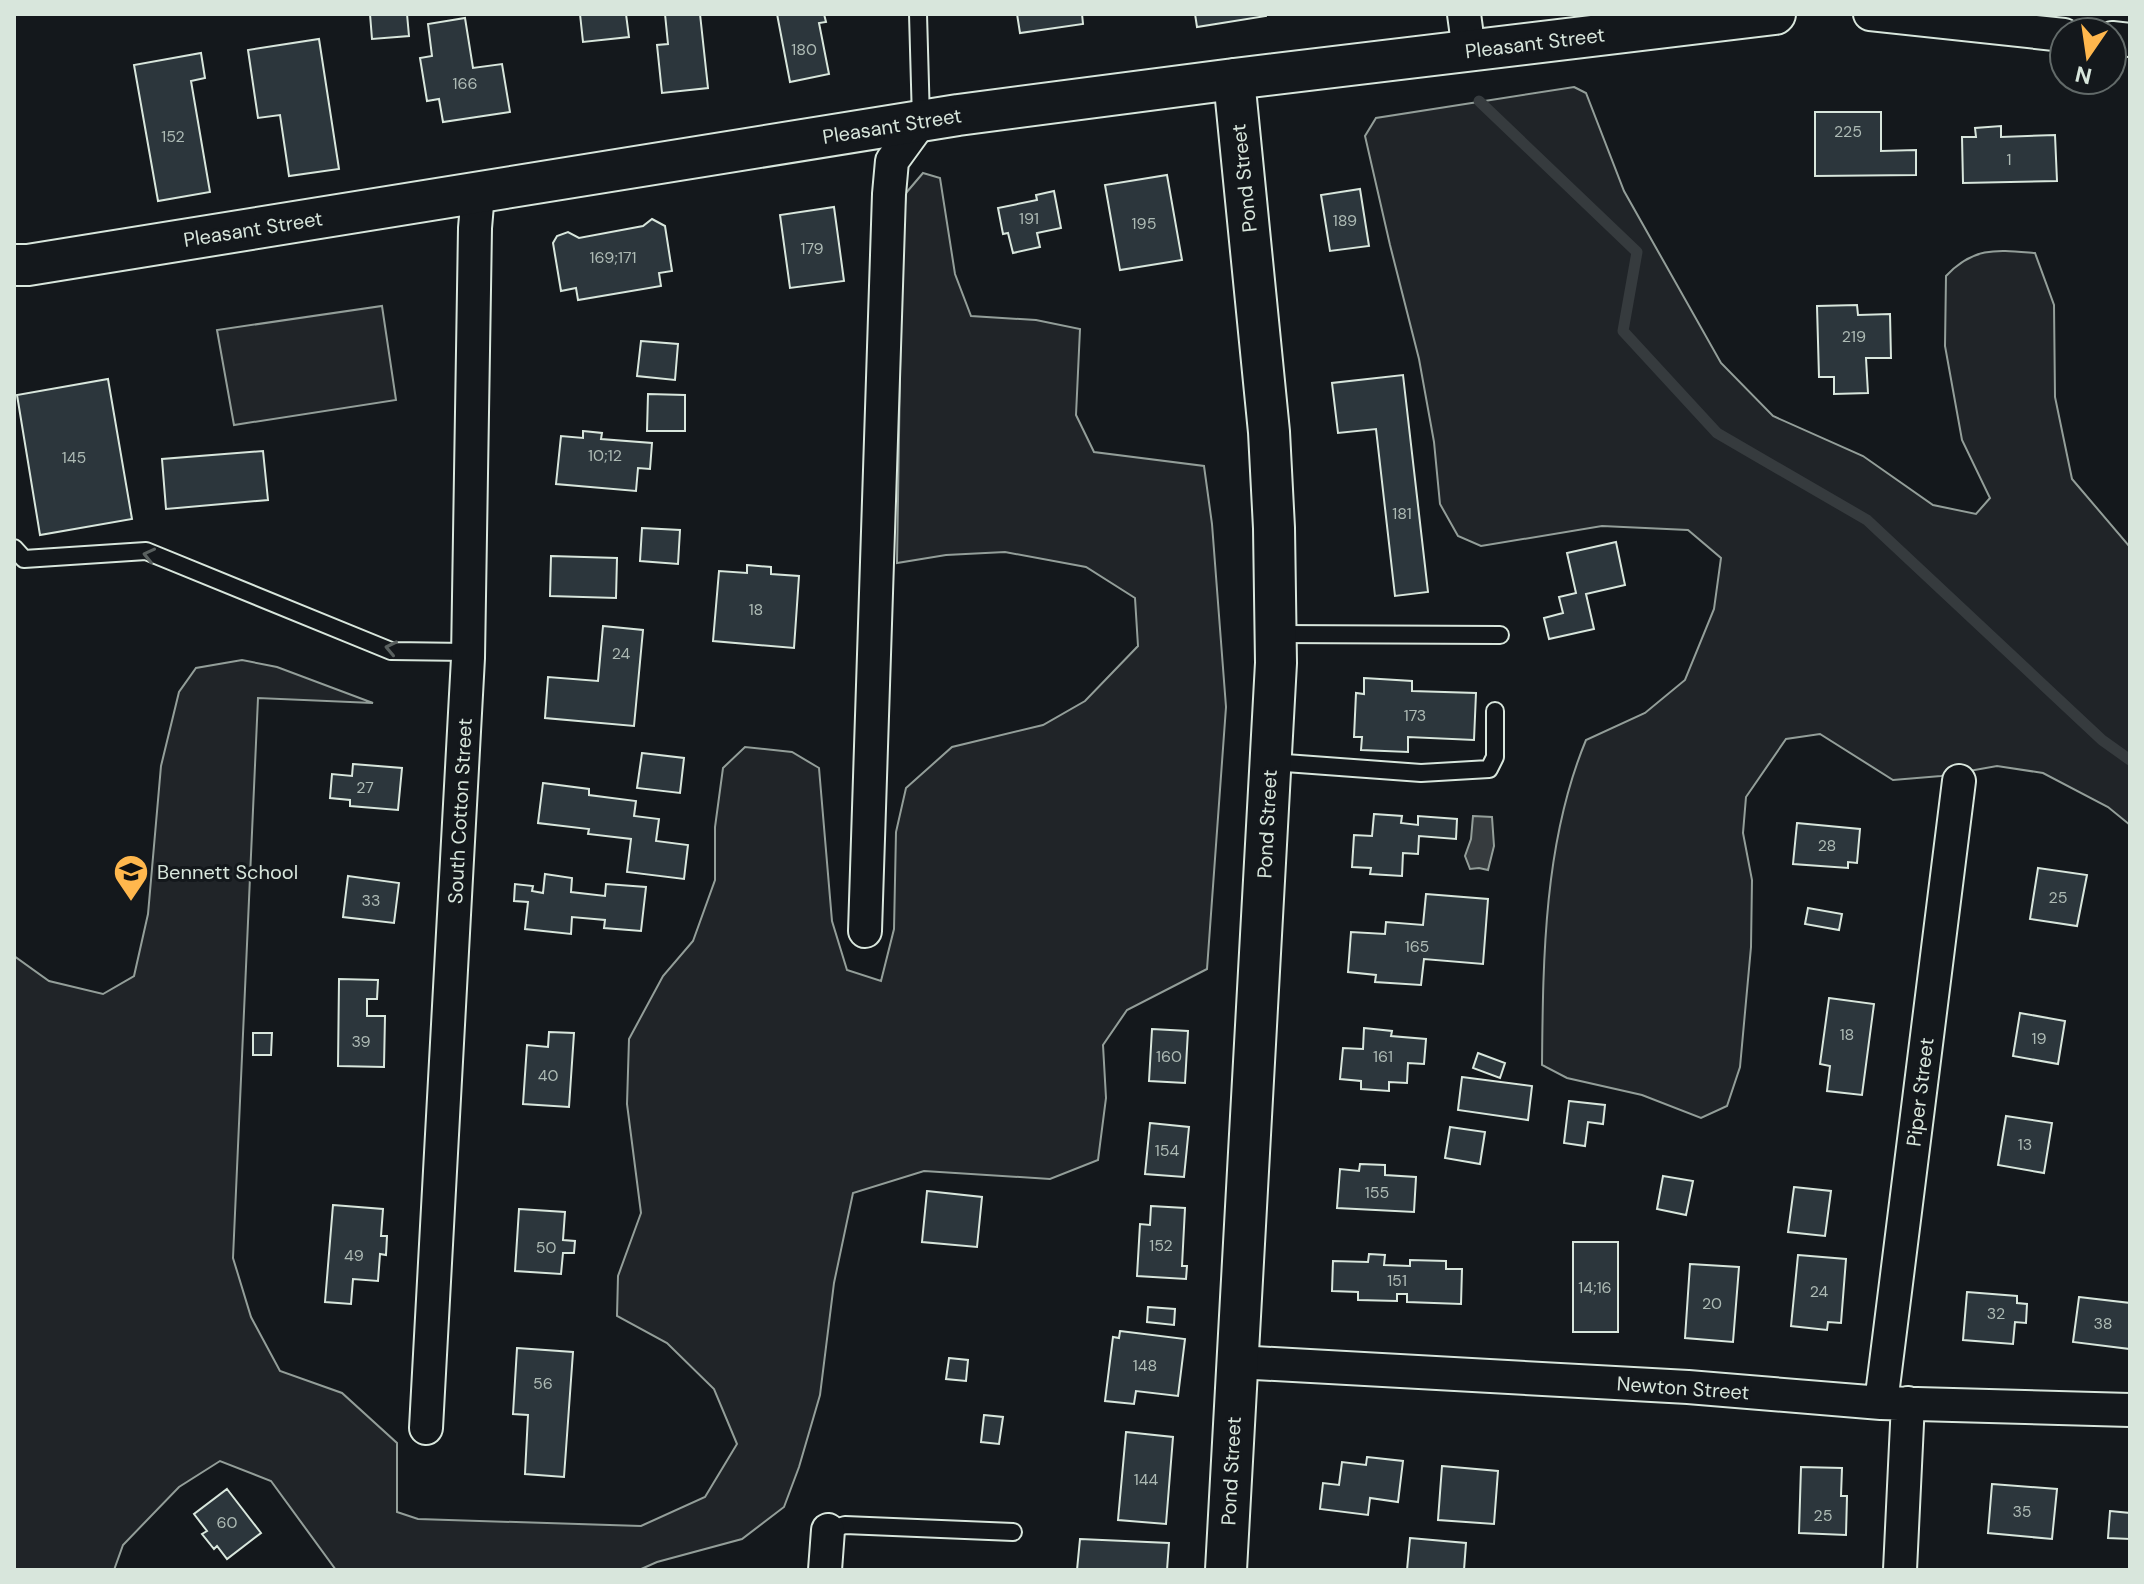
<svg xmlns="http://www.w3.org/2000/svg" width="2144" height="1584" font-family="'DM Sans',sans-serif">
	<style>
		.green { fill: #202428; stroke: #939e99; stroke-width: 2 }
		.water { fill: #363b3e; stroke: #939e99; stroke-width: 2 }
		.lines { fill: none; stroke-linecap: round; stroke-linejoin: round }
		.stream { stroke: #363b3e; stroke-width: 11 }
		.building { fill: #2c363c; stroke: #d8e6dc; stroke-width: 2 }
		.service-casing { stroke: #d8e6dc; stroke-width: 20 }
		.minor-casing { stroke: #d8e6dc; stroke-width: 36 }
		.tertiary-casing { stroke: #d8e6dc; stroke-width: 44 }
		.service { stroke: #14181c; stroke-width: 16 }
		.minor { stroke: #14181c; stroke-width: 32 }
		.tertiary { stroke: #14181c; stroke-width: 40 }
		.oneway { stroke: #59605f }
		.labels { text-anchor: middle; stroke-width: 6; stroke-linejoin: round; paint-order: stroke }
		.number-label { font-size: 16px; fill: #adbab4 }
		.street-label { font-size: 20px; fill: #d8e6dc; stroke: #14181c }
		.poi-label { font-size: 20px; fill: #d8e6dc; stroke: #14181c; text-anchor: start }
	</style>
	<rect width="100%" height="100%" fill="#14181c"/>
	<!-- green -->
	<path class="green" d="M1574,87L1586,93L1624,191L1721,363L1773,416L1863,456L1933,505L1976,514L1990,498L1962,440L1945,346L1946,276C1974,246 1998,250 2035,253L2054,305L2055,397L2072,479L2130,547V825L2108,807L2043,773L1997,766L1941,776L1893,780L1820,734L1786,739L1746,797L1743,833L1752,880L1751,947L1740,1067L1727,1106L1701,1118L1642,1095L1567,1078L1542,1065C1543,957 1544,841 1586,740L1645,713L1685,680L1714,609L1721,558L1688,530L1602,526L1481,546L1458,536L1440,504L1434,442L1419,359L1390,245L1365,136L1376,118Z
		M923,173L940,178L955,274L971,316L1036,320L1080,329L1076,415L1094,452L1204,466L1212,524L1226,707L1207,969L1127,1010L1103,1045L1106,1098L1098,1160L1050,1179L924,1171L853,1193L834,1283L820,1395L799,1467L784,1507L742,1539L657,1562L639,1570H336L271,1481L220,1461L179,1487L123,1545L114,1570H14V956L49,981L103,994L134,976L148,914L161,766L179,692L196,668L242,660L277,667L373,703L258,698L233,1258L251,1317L280,1371L342,1393L397,1443V1512L418,1519L641,1526L705,1497L737,1444L714,1389L667,1343L617,1316L618,1276L641,1213L627,1104L629,1039L663,976L693,941L715,880V827L723,768L745,747L792,752L819,768L832,921L847,970L881,981L894,929L896,832L906,788L952,747L1043,725L1085,701L1138,646L1135,598L1086,567L1005,552L946,555L897,563L902,243L906,193Z
		M382,306L396,400L234,425L217,330Z"/>
	<!-- water -->
	<path class="water" d="M1473,816L1492,817L1494,846L1488,870L1479,868L1470,869L1465,856L1471,839Z"/>
	<g class="lines">
		<!-- stream -->
		<path class="stream" d="M1479,101L1637,252L1623,331L1717,433L1867,520L2102,740L2130,760"/>
	</g>
	<!-- building -->
	<path class="building" d="M370,14H407L409,36L372,39Z
		M580,14H626L629,37L583,42Z
		M665,14H700L708,88L662,93L657,45L668,44Z
		M777,14H824L826,22L819,23L829,74L790,82Z
		M1017,14H1082L1083,24L1020,33Z
		M1195,14H1266V16L1197,27Z
		M465,18L473,68L502,64L510,112L443,122L439,99L427,101L420,58L432,56L428,24Z
		M319,39L339,169L289,176L280,115L258,118L248,50Z
		M201,53L205,78L191,81L210,192L158,201L134,65Z
		M1815,112H1881V151L1916,150V175L1815,176Z
		M2001,126V137L2055,135L2057,181L1963,183L1962,137H1976L1975,128Z
		M1167,175L1182,260L1120,270L1105,185Z
		M1360,189L1369,246L1330,251L1321,195Z
		M1054,191L1061,228L1037,233L1040,247L1013,253L1008,233L1003,234L998,208L1037,200L1036,195Z
		M834,207L844,281L790,288L780,215Z
		M652,219L665,226L672,271L659,273L661,286L578,300L576,288L561,291L553,243L557,236L568,232L579,238L643,226Z
		M1857,305L1858,315L1890,314L1891,358H1866L1868,393L1834,394V377H1819L1817,306Z
		M641,341L678,344L675,380L637,376Z
		M1403,375L1428,592L1395,596L1376,429L1338,433L1332,383Z
		M108,379L132,519L40,535L17,395Z
		M648,394L685,395V431H647Z
		M583,431L602,433L601,439L652,443L650,469L638,468L636,491L556,484L561,436L583,438Z
		M263,451L268,500L166,509L162,459Z
		M642,528L680,530L678,564L640,561Z
		M1616,542L1625,585L1586,594L1594,629L1549,639L1544,618L1563,613L1559,597L1576,593L1567,553Z
		M551,556L617,558L616,598L550,596Z
		M747,565L771,567V574L799,576L794,648L713,641L719,571L747,573Z
		M603,626L643,630L634,726L545,718L548,677L598,681Z
		M1364,678L1412,681V691L1476,693L1474,740L1408,737V752L1361,750L1362,737H1354L1356,693L1364,694Z
		M642,753L684,758L680,793L637,788Z
		M353,764L402,768L398,810L350,806V800L330,798L332,774L352,776Z
		M543,783L589,789V795L636,801L634,816L659,819L656,841L688,845L684,879L627,872L631,839L588,834L589,829L538,823Z
		M1374,814L1402,816L1401,823L1418,825V816L1457,819L1456,839L1419,836L1418,854L1403,853L1402,876L1370,874L1371,868L1352,867L1354,835L1372,836Z
		M1797,823L1860,829L1857,863L1848,862V868L1793,864Z
		M2038,868L2087,875L2077,926L2030,919Z
		M545,874L572,878L571,892L605,896L606,884L646,887L641,931L604,928L605,920L572,917L571,934L525,929L528,902L514,901L515,884L533,886L532,891L543,893Z
		M348,876L399,883L394,923L343,917Z
		M1426,894L1488,899L1483,964L1424,959L1421,985L1375,982L1376,975L1348,972L1351,932L1385,934L1386,922L1423,925Z
		M1808,908L1842,914L1839,930L1805,924Z
		M339,979L378,980L377,999H367V1016H385L384,1067L338,1066Z
		M1829,998L1874,1004L1862,1095L1827,1091L1830,1066L1820,1064Z
		M2020,1013L2065,1021L2058,1064L2013,1056Z
		M1364,1028L1392,1031L1391,1036L1426,1039L1424,1064L1408,1063L1407,1083L1389,1082V1091L1361,1089V1081L1340,1079L1343,1048L1363,1049Z
		M1152,1029L1188,1031L1185,1083L1149,1081Z
		M549,1032L574,1033L569,1107L523,1104L527,1045L548,1047Z
		M253,1033H272L271,1055H253Z
		M1478,1053L1505,1063L1500,1078L1473,1068Z
		M1462,1077L1532,1086L1528,1120L1458,1110Z
		M1569,1101L1605,1105L1603,1124L1588,1122L1585,1146L1564,1143Z
		M2006,1116L2052,1123L2044,1173L1998,1165Z
		M1150,1123L1189,1127L1184,1177L1145,1174Z
		M1450,1127L1485,1132L1480,1164L1445,1158Z
		M1360,1164L1385,1165V1175L1416,1177L1414,1212L1337,1208L1340,1169L1359,1171Z
		M1663,1176L1693,1181L1686,1215L1657,1209Z
		M1794,1187L1831,1191L1825,1236L1788,1232Z
		M927,1191L982,1197L977,1247L922,1242Z
		M333,1205L383,1209L381,1236H387L386,1255L380,1254L378,1281L353,1279L351,1304L325,1302Z
		M1151,1206L1185,1208L1182,1266H1187L1186,1279L1137,1276L1140,1224L1150,1225Z
		M519,1209L565,1212L563,1240L575,1241L574,1253H563L561,1274L515,1271Z
		M1573,1242H1618V1332H1573Z
		M1369,1254L1385,1255L1384,1265L1410,1266V1260L1446,1261V1269H1462L1461,1304L1407,1302V1294H1397V1301L1358,1300V1292L1332,1291L1333,1261L1368,1262Z
		M1798,1255L1846,1259L1841,1323L1828,1322L1827,1330L1791,1326Z
		M1690,1264L1739,1267L1733,1342L1685,1338Z
		M1967,1292L2017,1296V1303L2027,1304L2026,1323L2015,1322L2013,1344L1963,1340Z
		M2079,1297L2130,1303V1349L2073,1342Z
		M1148,1307L1175,1309L1174,1325L1147,1322Z
		M1120,1331L1185,1339L1178,1396L1136,1391L1134,1404L1105,1401L1113,1337L1119,1338Z
		M517,1348L573,1352L564,1477L525,1474L528,1415L513,1414Z
		M949,1358L968,1360L966,1381L946,1379Z
		M984,1415L1003,1417L999,1444L981,1442Z
		M1126,1432L1173,1437L1166,1524L1118,1520Z
		M1367,1457L1403,1461L1398,1502L1370,1498L1368,1515L1320,1509L1323,1483L1339,1485L1342,1462L1366,1465Z
		M1442,1466L1498,1471L1494,1524L1438,1520Z
		M1801,1467L1842,1468L1841,1496H1847L1846,1535L1799,1533Z
		M1992,1484L2057,1489L2052,1539L1988,1533Z
		M227,1489L261,1533L227,1559L217,1546L214,1549L202,1534L207,1531L194,1514Z
		M2110,1511L2130,1513V1539L2108,1538Z
		M1410,1538L1466,1543L1464,1570H1407Z
		M1080,1539L1169,1543L1167,1570H1077Z"/>
	<g class="lines">
		<defs>
			<path id="service" d="M918,14L921,120
				M14,548L24,559L146,551L391,651L468,652
				M1277,634L1500,635
				M1272,762L1421,773L1489,769L1495,757V711
				M828,1530L845,1525L1013,1532"/>
			<path id="minor" d="M1464,14L1469,51
				M1870,14L2064,35
				M2112,38L2130,40
				M865,931L889,194L892,161L921,121
				M1237,1362L1688,1387L1881,1403L2130,1410
				M1881,1403L1959,781
				M426,1428L468,658L475,228L478,193
				M825,1570L828,1530
				M1900,1570L1908,1403"/>
			<path id="tertiary" d="M14,265H28L958,115L1234,79L1775,14
				M1226,1570L1276,663L1274,528L1269,432L1234,79"/>
		</defs>
		<!-- service casing -->
		<use href="#service" class="service-casing"/>
		<!-- minor casing -->
		<use href="#minor" class="minor-casing"/>
		<!-- tertiary casing -->
		<use href="#tertiary" class="tertiary-casing"/>
		<!-- service -->
		<use href="#service" class="service"/>
		<!-- minor -->
		<use href="#minor" class="minor"/>
		<!-- tertiary -->
		<use href="#tertiary" class="tertiary"/>
	</g>
	<!-- one-way arrows -->
	<defs><path id="oneway-chevron" d="M-2-3.5L2.5 0L-2 3.5" fill="none" stroke-width="1.6" stroke-linecap="round" stroke-linejoin="round" transform="scale(2)"/></defs>
	<g class="oneway">
		<use href="#oneway-chevron" transform="translate(149 555) rotate(-167)"/>
		<use href="#oneway-chevron" transform="translate(391 648) rotate(-168)"/>
	</g>
	<!-- icons -->
	<defs>
		<symbol id="school-pin" viewBox="-11 -11 22 30"><path d="M0 17L-7.5 6A9.5 9.5 0 1 1 7.5 6Z" fill="#ffb74d" stroke="#14181c"/><path d="M0-5L7-2L0 1L-7-2ZM-4 1L0 2.5L4 1V4Q0 6-4 4Z" fill="#111"/></symbol>
	</defs>
	<g fill-rule="evenodd">
		<use href="#school-pin" x="111" y="852" width="40" height="54"/>
	</g>
	<g class="labels">
		<!-- number labels -->
		<g class="number-label">
			<text x="804" y="55">180</text>
			<text x="465" y="89">166</text>
			<text x="1848" y="137">225</text>
			<text x="173" y="142">152</text>
			<text x="2009" y="165">1</text>
			<text x="1029" y="224">191</text>
			<text x="1345" y="226">189</text>
			<text x="1144" y="229">195</text>
			<text x="812" y="254">179</text>
			<text x="613" y="263">169;171</text>
			<text x="1854" y="342">219</text>
			<text x="605" y="461">10;12</text>
			<text x="74" y="463">145</text>
			<text x="1402" y="519">181</text>
			<text x="756" y="615">18</text>
			<text x="621" y="659">24</text>
			<text x="1415" y="721">173</text>
			<text x="365" y="793">27</text>
			<text x="1827" y="851">28</text>
			<text x="2058" y="903">25</text>
			<text x="371" y="906">33</text>
			<text x="1417" y="952">165</text>
			<text x="1847" y="1040">18</text>
			<text x="2039" y="1044">19</text>
			<text x="361" y="1047">39</text>
			<text x="1169" y="1062">160</text>
			<text x="1383" y="1062">161</text>
			<text x="548" y="1081">40</text>
			<text x="2025" y="1150">13</text>
			<text x="1167" y="1156">154</text>
			<text x="1377" y="1198">155</text>
			<text x="1161" y="1251">152</text>
			<text x="546" y="1253">50</text>
			<text x="354" y="1261">49</text>
			<text x="1397" y="1286">151</text>
			<text x="1595" y="1293">14;16</text>
			<text x="1819" y="1297">24</text>
			<text x="1712" y="1309">20</text>
			<text x="1996" y="1319">32</text>
			<text x="2103" y="1329">38</text>
			<text x="1145" y="1371">148</text>
			<text x="543" y="1389">56</text>
			<text x="1146" y="1485">144</text>
			<text x="2022" y="1517">35</text>
			<text x="1823" y="1521">25</text>
			<text x="227" y="1528">60</text>
		</g>
		<!-- street labels -->
		<g class="street-label">
			<text transform="translate(1535 43) rotate(-7)" y="7">Pleasant Street</text>
			<text transform="translate(892 126) rotate(-9)" y="7">Pleasant Street</text>
			<text transform="translate(1244 178) rotate(-96)" y="7">Pond Street</text>
			<text transform="translate(253 229) rotate(-9)" y="7">Pleasant Street</text>
			<text transform="translate(460 811) rotate(-87)" y="7">South Cotton Street</text>
			<text transform="translate(1267 824) rotate(-87)" y="7">Pond Street</text>
			<text transform="translate(1920 1092) rotate(-83)" y="7">Piper Street</text>
			<text transform="translate(1683 1388) rotate(4)" y="7">Newton Street</text>
			<text transform="translate(1231 1471) rotate(-87)" y="7">Pond Street</text>
		</g>
		<!-- poi labels -->
		<g class="poi-label">
			<text x="157" y="879">Bennett School</text>
		</g>
	</g>
	<!-- border -->
	<rect width="2144" height="1584" fill="none" stroke="#d8e6dc" stroke-width="32"/>
	<!-- north arrow -->
	<g transform="translate(2088 56) rotate(193)"><circle r="38" fill="#14181c" stroke="#626a69" stroke-width="2"/>
	<path d="M0-6L14 30L0 20L-14 30Z" fill="#ffb74d"/>
	<text y="-12" font-size="22" font-weight="bold" text-anchor="middle" fill="#d8e6dc">N</text>
	</g>
</svg>
